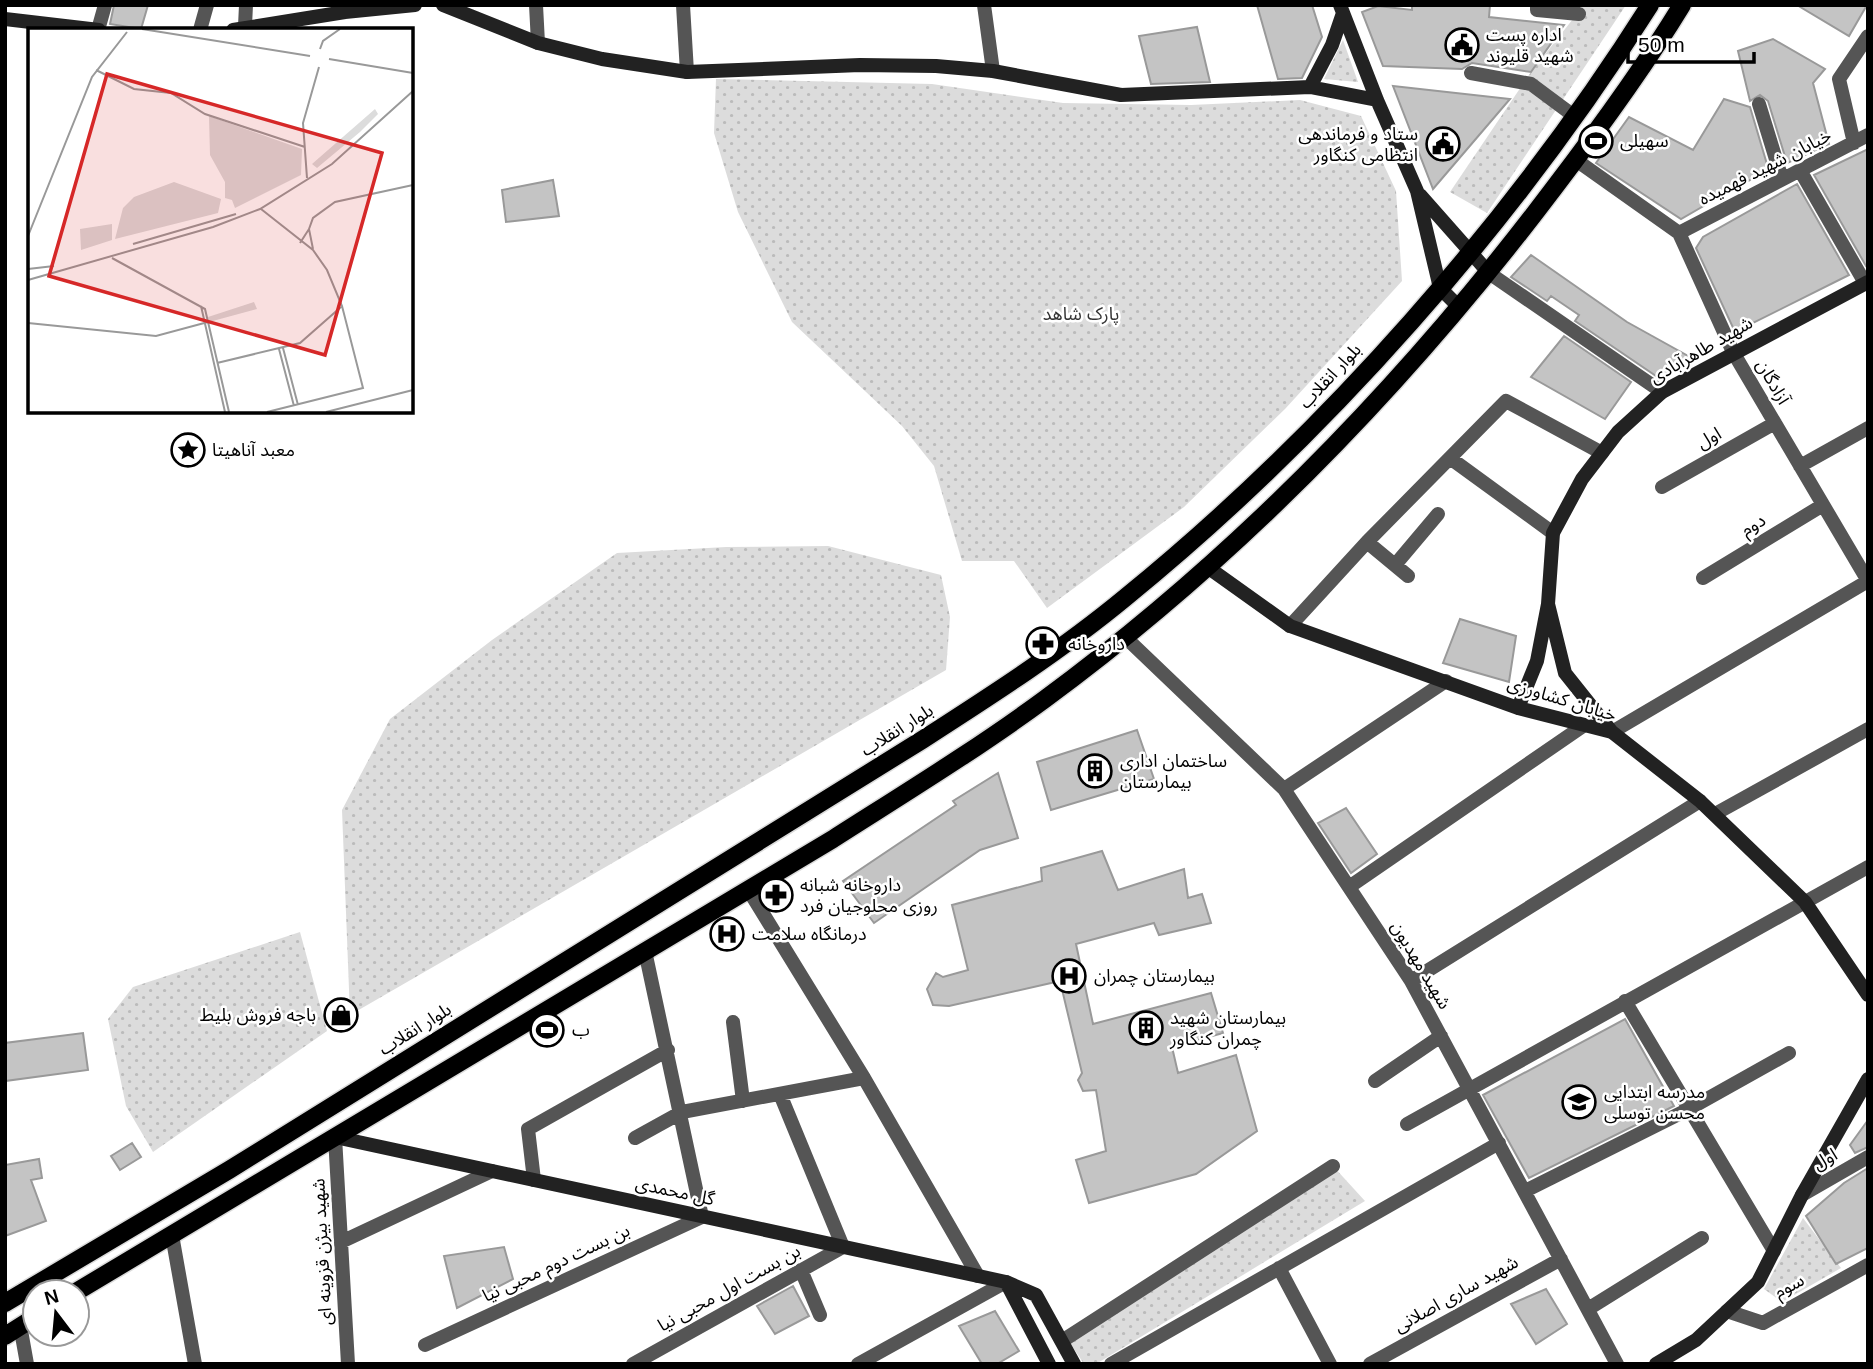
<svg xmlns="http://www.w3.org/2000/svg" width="1873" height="1369" font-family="Helvetica,'Noto Sans Arabic',sans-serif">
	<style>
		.green { fill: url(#green-dots) }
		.building { fill: #c4c4c4; stroke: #999; stroke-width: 2 }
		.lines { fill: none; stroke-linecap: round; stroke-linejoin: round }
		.primary-casing { stroke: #dbdbdb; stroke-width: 21 }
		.street { stroke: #555; stroke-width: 14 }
		.secondary { stroke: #222; stroke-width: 14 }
		.primary { stroke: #000; stroke-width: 18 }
		.labels { text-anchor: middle; stroke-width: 5; stroke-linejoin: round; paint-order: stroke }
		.poi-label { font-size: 18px; fill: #000; stroke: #fff; text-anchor: start }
		.street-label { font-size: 18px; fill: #000; stroke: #fff }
		.park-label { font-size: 18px; fill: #333; stroke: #fff }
		.inset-road { fill: none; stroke: #999; stroke-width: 2 }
		.view { fill: #d62828; fill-opacity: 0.15; stroke: #d62828; stroke-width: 3.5 }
		.inset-edge { fill: none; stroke: #000; stroke-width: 3.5 }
	</style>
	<defs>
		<pattern id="green-dots" width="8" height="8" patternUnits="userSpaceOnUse" patternTransform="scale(1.75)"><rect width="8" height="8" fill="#dcdcdc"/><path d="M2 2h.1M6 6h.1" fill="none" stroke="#bbb" stroke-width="1.8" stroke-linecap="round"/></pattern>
	</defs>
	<rect width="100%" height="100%" fill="#fff"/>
	<!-- green -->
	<path class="green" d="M1584,5H1626L1487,213L1450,192L1531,72Z
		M1343,40L1358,82L1324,79Z
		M716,79L932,84L1063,103L1191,105L1300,100L1361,116L1396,191L1402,281L1285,409L1184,507L1047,608L1014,561H962L934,466L902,426L792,322L738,212L714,133Z
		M828,546L941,575L950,617L946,670L350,1015L342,810L390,719L492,640L617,553L726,547Z
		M300,932L327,1031L153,1152L126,1106L108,1019L133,987Z
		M1333,1166L1365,1201L1096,1364H1084L1070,1343Z
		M1803,1218L1841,1268L1782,1302L1764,1289Z"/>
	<!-- building -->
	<path class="building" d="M114,5H148L141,29L110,24Z
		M1257,5H1312L1322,37L1302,78L1278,79Z
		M1412,5H1490L1489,17L1564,25L1531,72L1472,63L1462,69L1383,66L1362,12L1378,6L1412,10Z
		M1797,5H1867L1849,36Z
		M1197,27L1210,82L1151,84L1139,36Z
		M1773,39L1825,69L1813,83L1829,144L1787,163L1768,101L1760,95L1750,101L1738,51Z
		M1393,86L1510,99L1433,189Z
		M1724,99L1750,107L1769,171L1704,202L1707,204L1681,219L1596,163L1629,117L1693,150Z
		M1868,149V265L1866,266L1814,175Z
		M553,180L559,216L506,222L502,190Z
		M1797,184L1849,275L1735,332L1696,248L1703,237Z
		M1531,255L1627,322L1690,357L1659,378L1575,321L1579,315L1551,296L1547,301L1511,277Z
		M1564,336L1631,382L1605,419L1531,377Z
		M1460,619L1516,636L1509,682L1443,663Z
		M1137,730L1154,779L1051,810L1037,762Z
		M998,773L1018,838L980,850L874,923L843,881L956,805L953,801Z
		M1346,808L1377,854L1351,873L1318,823Z
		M1102,851L1118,890L1184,869L1188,898L1202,894L1211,923L1159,935L1154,923L1076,944L1093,1024L1211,993L1223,1033L1172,1047L1178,1073L1236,1055L1257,1131L1196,1174L1089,1203L1076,1160L1106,1151L1096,1090L1083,1091L1078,1080L1082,1073L1060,981L949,1006L933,1005L927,989L936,973L943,977L968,970L952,905L1042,881L1041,868Z
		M1625,1019L1674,1106L1529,1178L1483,1095Z
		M83,1033L88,1070L5,1081V1043Z
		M1868,1120V1147L1855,1153L1850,1145Z
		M132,1143L141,1157L120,1170L111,1156Z
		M39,1159L42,1178L31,1180L46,1221L5,1236V1165Z
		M1868,1168V1248L1836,1264L1806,1216L1844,1183Z
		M504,1247L513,1279L457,1308L444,1256Z
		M793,1286L809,1316L775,1334L757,1306Z
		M1546,1289L1567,1324L1536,1344L1511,1304Z
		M995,1311L1019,1351L997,1364H982L959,1326Z"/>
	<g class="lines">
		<defs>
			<path id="primary" d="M76,1292L833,839C905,793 977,749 1045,699C1239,556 1409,380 1554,188C1599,129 1643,69 1682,5
				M5,1303L229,1170L922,740C992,695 1062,650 1126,597C1325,435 1513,222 1650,5
				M5,1336L35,1317"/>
		</defs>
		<!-- primary casing -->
		<use href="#primary" class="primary-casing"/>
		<!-- street -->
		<path class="street" d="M536,5L538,43
			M683,5L687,72
			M984,5L993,71
			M1537,5V10L1579,14
			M245,26L246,5
			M98,30L105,5
			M200,30L207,5
			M1471,73L1531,84L1574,116
			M1759,104L1782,179
			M1854,143L1839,79L1868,36
			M1576,160L1679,233L1733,352L1868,581
			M1801,172L1865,283
			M1679,233L1868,135
			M1489,273L1662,392
			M1450,458L1553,533
			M1800,466L1868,428
			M1662,487L1775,423
			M1367,542L1408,576
			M1395,565L1438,514
			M1703,578L1823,505
			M1290,626L1367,542L1506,401L1602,453
			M1124,636L1284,789L1411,981L1617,1364
			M1612,732L1868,581
			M1284,789L1446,681
			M1715,814L1868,729
			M1349,887L1583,726
			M748,889L864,1078L978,1276
			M1411,981L1700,801
			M1625,1001L1774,1251
			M733,1022L743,1101
			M1375,1081L1441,1036
			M1407,1124L1868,867
			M335,1137L348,1364
			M635,1138L682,1112L864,1078
			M534,1180L528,1129L668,1050
			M1525,1191L1689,1109L1789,1053
			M1802,1195L1868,1157
			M172,1235L195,1364
			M341,1242L492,1171
			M1279,1268L1330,1364
			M801,1270L820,1315
			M1588,1309L1702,1238
			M1727,1311L1763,1323L1868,1265
			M20,1325L27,1364
			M1062,1341L1333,1166
			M425,1345L702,1217L645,951
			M633,1364L843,1247L780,1094
			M858,1364L1006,1282
			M1111,1364L1499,1143
			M1370,1364L1561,1259"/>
		<!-- secondary -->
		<path class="secondary" d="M443,5L538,43L602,59L687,72L860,65L936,66L993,71L1121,95L1310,87L1377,100
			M1340,5L1377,100L1417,191L1440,288L1460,308
			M5,19L99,30
			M233,30L345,12L415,5
			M1310,87L1332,45L1343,13
			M1420,195L1489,273
			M1206,566L1290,626L1518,708L1612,732L1700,801L1805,902L1868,995
			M1548,604L1553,533L1582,479L1618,432L1662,392L1868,282
			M1518,708L1537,661L1548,604L1565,673L1612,732
			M335,1137L1006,1282L1036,1295L1074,1364
			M1006,1282L1049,1364
			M1656,1364L1696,1340L1758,1282L1802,1195L1868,1079"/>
		<!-- primary -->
		<use href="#primary" class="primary"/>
	</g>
	<!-- icons -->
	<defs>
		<symbol id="civic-ring" viewBox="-11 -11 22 22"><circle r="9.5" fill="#fff" stroke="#000" stroke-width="1.5"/><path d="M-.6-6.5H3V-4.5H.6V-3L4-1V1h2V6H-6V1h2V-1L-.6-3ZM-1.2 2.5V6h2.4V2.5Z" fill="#000"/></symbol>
		<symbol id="stadium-ring" viewBox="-11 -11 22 22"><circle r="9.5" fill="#fff" stroke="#000" stroke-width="1.5"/><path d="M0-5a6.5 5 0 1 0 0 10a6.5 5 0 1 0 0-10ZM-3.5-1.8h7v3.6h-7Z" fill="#000"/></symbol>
		<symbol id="sight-ring" viewBox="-11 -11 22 22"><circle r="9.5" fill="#fff" stroke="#000" stroke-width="1.5"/><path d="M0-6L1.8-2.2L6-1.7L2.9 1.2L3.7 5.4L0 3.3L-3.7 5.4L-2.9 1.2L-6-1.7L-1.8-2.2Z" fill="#000"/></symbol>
		<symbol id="pharmacy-ring" viewBox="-11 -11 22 22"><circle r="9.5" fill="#fff" stroke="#000" stroke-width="1.5"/><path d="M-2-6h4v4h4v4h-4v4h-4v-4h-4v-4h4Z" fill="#000"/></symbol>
		<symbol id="building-ring" viewBox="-11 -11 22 22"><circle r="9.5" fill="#fff" stroke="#000" stroke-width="1.5"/><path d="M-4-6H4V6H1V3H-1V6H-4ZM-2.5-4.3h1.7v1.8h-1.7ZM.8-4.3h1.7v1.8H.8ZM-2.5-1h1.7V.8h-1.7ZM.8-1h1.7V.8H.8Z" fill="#000"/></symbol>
		<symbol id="hospital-ring" viewBox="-11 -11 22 22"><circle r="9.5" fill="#fff" stroke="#000" stroke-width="1.5"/><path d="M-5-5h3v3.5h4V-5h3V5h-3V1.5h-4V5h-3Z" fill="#000"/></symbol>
		<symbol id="shop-ring" viewBox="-11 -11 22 22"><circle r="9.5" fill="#fff" stroke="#000" stroke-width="1.5"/><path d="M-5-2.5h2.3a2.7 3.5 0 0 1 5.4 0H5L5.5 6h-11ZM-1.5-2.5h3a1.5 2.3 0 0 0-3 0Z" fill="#000"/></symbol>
		<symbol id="school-ring" viewBox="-11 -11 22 22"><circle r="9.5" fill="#fff" stroke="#000" stroke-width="1.5"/><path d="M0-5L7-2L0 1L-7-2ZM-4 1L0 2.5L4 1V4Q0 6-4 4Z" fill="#000"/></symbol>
	</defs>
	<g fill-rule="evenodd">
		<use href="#civic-ring" x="1443" y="26" width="38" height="38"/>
		<use href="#stadium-ring" x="1577" y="122" width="38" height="38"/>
		<use href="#civic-ring" x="1424" y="125" width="38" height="38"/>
		<use href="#sight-ring" x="169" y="431" width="38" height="38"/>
		<use href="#pharmacy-ring" x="1024" y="625" width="38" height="38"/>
		<use href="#building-ring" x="1076" y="752" width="38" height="38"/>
		<use href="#pharmacy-ring" x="757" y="876" width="38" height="38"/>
		<use href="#hospital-ring" x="708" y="915" width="38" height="38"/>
		<use href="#hospital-ring" x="1050" y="957" width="38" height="38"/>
		<use href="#shop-ring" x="322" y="996" width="38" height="38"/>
		<use href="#building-ring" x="1127" y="1009" width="38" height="38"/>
		<use href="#stadium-ring" x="528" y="1011" width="38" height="38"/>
		<use href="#school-ring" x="1560" y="1083" width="38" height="38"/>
	</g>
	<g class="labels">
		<!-- poi labels -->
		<g class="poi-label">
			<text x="1486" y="41">اداره پست<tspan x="1486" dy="21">شهید قلیوند</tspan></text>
			<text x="1418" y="140" text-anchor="end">ستاد و فرماندهی<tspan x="1418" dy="21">انتظامی کنگاور</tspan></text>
			<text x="1620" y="147">سهیلی</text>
			<text x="212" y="456">معبد آناهیتا</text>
			<text x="1068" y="650">داروخانه</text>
			<text x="1120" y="767">ساختمان اداری<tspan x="1120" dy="21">بیمارستان</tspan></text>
			<text x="800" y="891">داروخانه شبانه<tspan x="800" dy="21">روزی محلوجیان فرد</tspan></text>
			<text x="752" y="940">درمانگاه سلامت</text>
			<text x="1094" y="982">بیمارستان چمران</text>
			<text x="316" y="1021" text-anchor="end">باجه فروش بلیط</text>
			<text x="1170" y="1024">بیمارستان شهید<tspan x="1170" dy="21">چمران کنگاور</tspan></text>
			<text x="572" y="1036">ب</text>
			<text x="1604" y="1098">مدرسه ابتدایی<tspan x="1604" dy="21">محسن توسلی</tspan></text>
		</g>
		<!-- street labels -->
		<g class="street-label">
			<text transform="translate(1765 167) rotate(-27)" y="6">خیابان شهید فهمیده</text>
			<text transform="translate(1701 350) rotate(-30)" y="6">شهید طاهرآبادی</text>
			<text transform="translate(1330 376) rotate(-47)" y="6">بلوار انقلاب</text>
			<text transform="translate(1773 382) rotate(60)" y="6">آزادگان</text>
			<text transform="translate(1709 438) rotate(-30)" y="6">اول</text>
			<text transform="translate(1753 525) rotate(-32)" y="6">دوم</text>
			<text transform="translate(1562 699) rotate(17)" y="6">خیابان کشاورزی</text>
			<text transform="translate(897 730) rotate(-32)" y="6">بلوار انقلاب</text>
			<text transform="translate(1421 965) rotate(59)" y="6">شهید مهدیون</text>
			<text transform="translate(415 1029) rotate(-32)" y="6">بلوار انقلاب</text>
			<text transform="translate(1825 1159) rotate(-30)" y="6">اول</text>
			<text transform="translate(675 1191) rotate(12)" y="6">گل محمدی</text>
			<text transform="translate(322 1252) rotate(-93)" y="6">شهید بیژن قزوینه ای</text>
			<text transform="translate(556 1263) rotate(-25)" y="6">بن بست دوم محبی نیا</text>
			<text transform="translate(1789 1286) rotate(-29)" y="6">سوم</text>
			<text transform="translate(729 1288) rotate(-29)" y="6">بن بست اول محبی نیا</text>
			<text transform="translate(1456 1294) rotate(-29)" y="6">شهید ساری اصلانی</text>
		</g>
		<!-- park labels -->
		<g class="park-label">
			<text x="1081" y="320">پارک شاهد</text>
		</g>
	</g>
	<!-- overview -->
	<g transform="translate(28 28)">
		<rect width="385" height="385" fill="#fff"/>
		<path d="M347,81L350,86L332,104L289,140L284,136ZM181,88L274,121L273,147L207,180L204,172L197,170V154L182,127ZM146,154L193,171L190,185L87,211L95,180L106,169ZM84,196V212L53,222L52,201ZM226,274L229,281L181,294L180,289Z" fill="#dcdcdc"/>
		<path class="inset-road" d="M114,1L282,28M292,21L295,13L312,1M301,31L385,45M68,42L106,61L143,65L177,86L277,119M279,150L275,95L291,39M233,181L285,222L299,242L314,278L335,360L239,384M281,201L285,190L307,174L385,157M0,208L64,49L99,4M272,215L281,201L285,221M105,216L208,186M84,230L177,281L201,384M0,241L26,238M0,252L185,199L232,181L304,136L385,63M173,278L197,384M0,295L128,308L180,294M255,320L270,377M251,321L266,378M189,335L272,315L313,279M298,384L385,362"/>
		<path class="view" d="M79,46L354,125L297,327L21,248Z"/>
		<rect width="385" height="385" class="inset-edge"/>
	</g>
	<!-- border -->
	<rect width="1873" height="1369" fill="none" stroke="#000000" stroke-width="14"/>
	<!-- north arrow -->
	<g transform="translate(56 1313) rotate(344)"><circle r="33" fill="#ffffff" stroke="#999999" stroke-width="2"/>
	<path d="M0-5L12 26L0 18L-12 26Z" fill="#000000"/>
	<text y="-10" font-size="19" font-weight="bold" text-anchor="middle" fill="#000000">N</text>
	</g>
	<!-- scale -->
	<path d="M1628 52v10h126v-10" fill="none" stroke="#000000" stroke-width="3.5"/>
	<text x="1638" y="52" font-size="21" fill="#000000" stroke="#ffffff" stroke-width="5" paint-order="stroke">50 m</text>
</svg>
